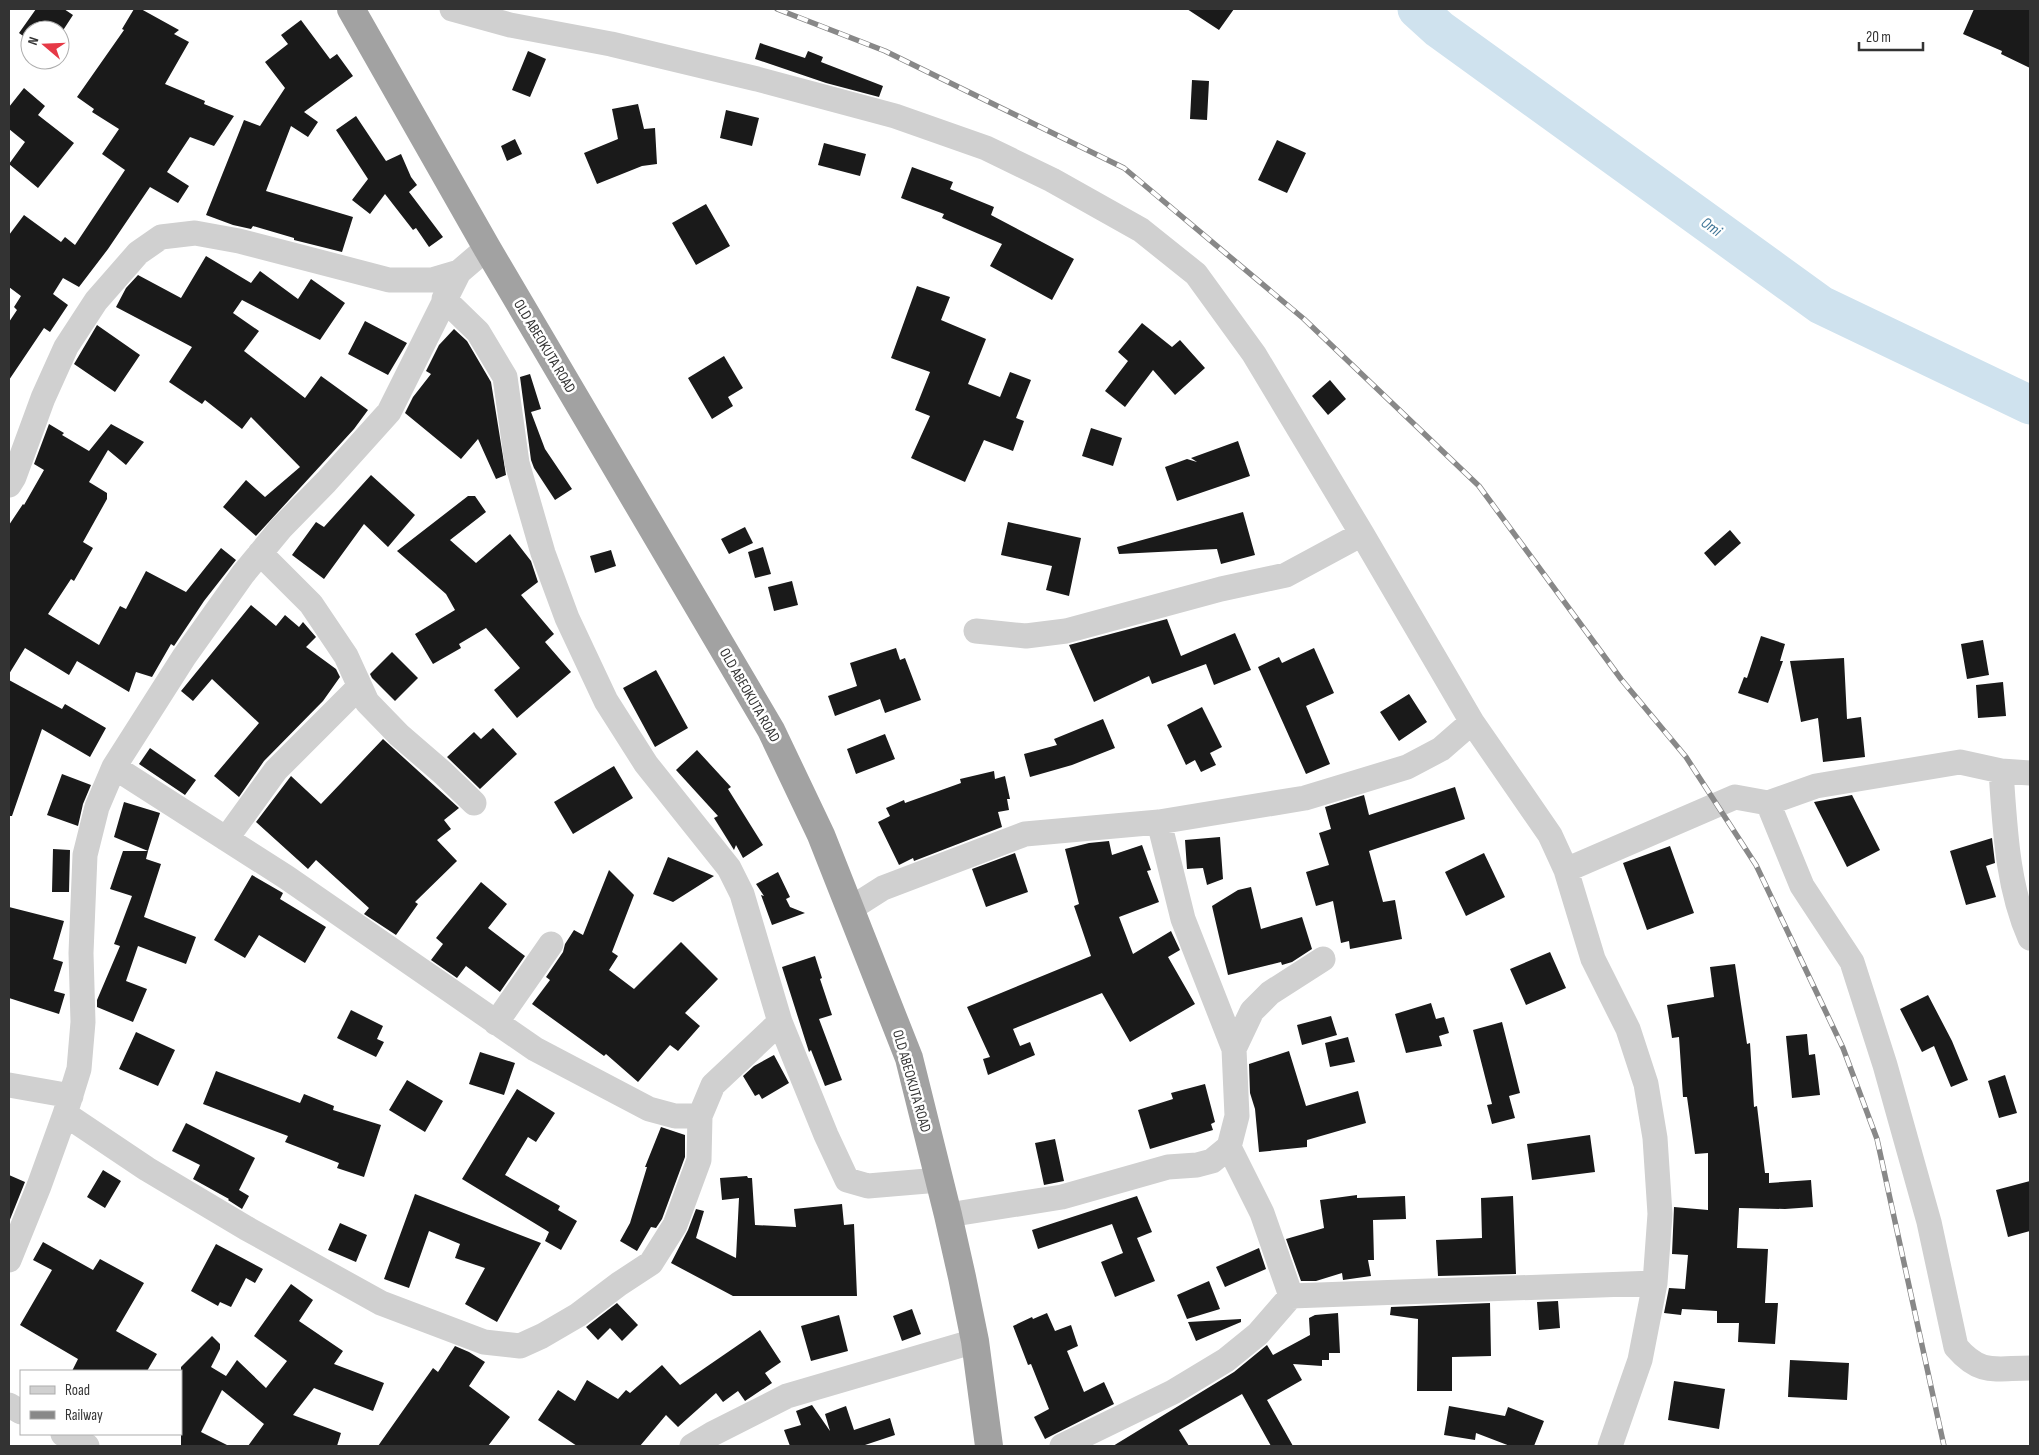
<svg xmlns="http://www.w3.org/2000/svg" width="2039" height="1455" font-family="'Sofia Sans Condensed',sans-serif">
	<style>
		.lines { fill: none; stroke-linecap: round; stroke-linejoin: round }
		.river { stroke: #cfe2ee; stroke-width: 39 }
		.building { fill: #1a1a1a }
		.minor { stroke: #d0d0d0; stroke-width: 25 }
		.trunk { stroke: #a2a2a2; stroke-width: 28 }
		.rail-casing { stroke: #888; stroke-width: 5.5 }
		.rail { stroke: #fff; stroke-width: 4; stroke-dasharray: 11; stroke-linecap: butt }
		.labels { text-anchor: middle; stroke-width: 5; stroke-linejoin: round; paint-order: stroke }
		.street-label { font-size: 15px; fill: #333; stroke: #fff }
		.water-label { font-size: 16px; font-style: italic; fill: #3f7597; stroke: #fff }
	</style>
	<rect width="100%" height="100%" fill="#fff"/>
	<g class="lines">
		<!-- river -->
		<path class="river" d="M1417,9L1439,29L1821,305L2030,405"/>
	</g>
	<!-- building -->
	<path class="building" d="M36,9H64L73,15L60,35V30H30V41L19,33Z
		M134,9H141L179,30L174,34L189,42L165,84L205,101L204,104L234,116L214,146L190,137L167,172L189,186L178,203L150,187L108,249L79,287L63,278L53,294L68,305L50,332L44,328L9,380V322L17,310L14,307L21,296L9,287V235L24,215L61,242L65,237L75,245L125,170L102,154L119,129L92,112L94,109L77,97L124,30L122,29Z
		M1187,9H1234L1219,30Z
		M1974,9H2030V68L2001,54L2002,51L1963,34Z
		M301,20L330,59L337,54L353,76L304,112L318,122L308,137L291,126L266,191L353,217L342,252L294,240V238L253,226L251,229L233,225L206,215L244,120L260,126L285,88L265,62L288,44L281,35Z
		M760,43L805,58L808,51L823,57L821,62L883,86L879,97L826,83L755,59Z
		M528,51L546,59L530,97L512,90Z
		M1192,80L1209,81L1207,120L1190,119Z
		M24,88L45,106L38,115L74,143L38,188L9,164L25,142L9,129V107Z
		M638,104L644,129L655,128L657,164L642,166L597,184L584,153L618,139L612,109Z
		M726,110L759,118L752,146L720,138Z
		M356,116L386,161L401,154L411,177L417,185L409,192L443,237L429,247L416,228L413,230L385,194L370,214L352,200L368,179L336,130Z
		M515,139L522,154L507,161L501,146Z
		M1277,140L1306,153L1287,193L1258,180Z
		M824,143L866,154L860,176L818,165Z
		M912,167L953,182L950,189L994,207L991,215L1074,259L1052,300L990,266L1002,244L942,218L944,214L901,198Z
		M706,204L730,246L696,265L672,223Z
		M206,256L251,283L260,271L298,299L311,279L345,303L320,340L242,300L233,313L259,331L244,351L305,398L321,376L368,410L354,429L256,536L223,507L246,480L265,497L300,467L251,417L242,429L205,400L202,404L169,382L192,347L116,307L126,288L138,275L181,298Z
		M917,286L950,297L941,320L986,339L968,384L1000,397L1010,372L1031,380L1016,418L1024,421L1013,451L984,440L965,482L911,458L930,416L915,410L930,372L891,358Z
		M365,321L407,343L388,375L348,354Z
		M1142,323L1172,347L1180,340L1205,368L1175,395L1153,370L1125,407L1105,391L1128,361L1118,352Z
		M97,325L140,355L115,392L74,364Z
		M454,329L467,341L491,382L506,475L496,479L478,439L461,459L405,413L413,397L431,374L426,371L439,345Z
		M724,356L743,388L728,397L733,406L712,419L688,378Z
		M530,374L541,409L531,412L545,449L572,489L555,500L534,468L531,460L520,377Z
		M1330,380L1346,399L1328,415L1312,396Z
		M49,424L64,433L62,435L89,451L111,424L144,442L126,465L108,450L89,482L107,493V499L83,542L93,548L74,581L71,579L48,614L99,645L120,606L126,609L146,571L186,592L221,548L236,560L204,601L174,646L171,644L152,677L136,672L129,692L77,661L69,675L25,648L9,674V525L23,504L24,505L44,470L34,464Z
		M1091,428L1122,438L1113,466L1082,456Z
		M1238,441L1250,476L1177,501L1165,467L1187,459L1197,462L1191,458Z
		M371,475L415,515L388,547L364,524L324,579L292,555L316,522L324,527Z
		M468,496H475L486,512L450,540L476,563L510,534L531,561L538,582L521,595L554,634L545,642L571,672L517,718L494,690L520,668L486,628L459,644L461,648L433,664L415,634L455,610L446,594L397,551Z
		M1243,512L1255,555L1221,564L1217,549L1119,554L1117,547Z
		M1008,522L1081,538L1069,596L1046,590L1052,566L1001,555Z
		M745,527L753,543L729,554L721,539Z
		M1730,530L1741,543L1715,566L1704,553Z
		M763,547L771,574L755,578L748,552Z
		M611,550L616,566L595,573L590,556Z
		M792,581L798,605L774,611L768,587Z
		M251,605L276,626L285,615L299,627L303,622L316,637L306,647L336,669L340,677L323,701L264,761L239,797L214,776L259,723L212,679L193,701L181,691Z
		M1167,619L1181,656L1235,633L1251,670L1214,685L1206,664L1152,684L1149,676L1094,702L1069,645Z
		M1761,636L1785,644L1780,661H1783L1768,703L1738,693L1744,677L1747,678Z
		M1983,640L1989,675L1967,679L1961,644Z
		M896,648L900,660L905,658L921,700L885,713L880,699L835,716L828,696L857,686L850,663Z
		M1314,648L1334,693L1306,706L1330,764L1306,774L1258,667L1279,657L1282,663Z
		M392,652L418,678L395,701L372,678L370,674Z
		M1844,658L1847,719L1861,717L1865,757L1823,762L1818,718L1801,722L1790,661Z
		M656,670L688,728L655,747L623,688Z
		M9,680L62,709L65,704L106,728L90,757L42,729L12,816H9Z
		M2003,682L2006,716L1978,718L1976,685Z
		M1409,694L1427,722L1399,741L1380,712Z
		M1202,707L1222,747L1210,753L1216,765L1201,772L1195,760L1186,765L1167,725Z
		M1103,719L1115,748L1072,765L1030,777L1024,754L1057,745L1054,739Z
		M493,728L517,754L480,789L447,757L474,732L481,739Z
		M885,734L895,759L856,774L847,749Z
		M383,739L459,808L444,820L451,829L437,840L457,861L415,902L418,904L396,935L364,914L369,908L316,860L308,869L256,822L291,776L321,804Z
		M150,748L196,780L185,795L139,764Z
		M697,750L731,787L728,789L763,845L743,858L736,845L734,850L714,818L718,816L676,770Z
		M614,766L633,798L573,834L554,802Z
		M994,771L995,779L1005,776L1010,799H1007L1009,810L998,812L1002,827L914,861L913,858L899,865L878,822L890,816L886,808L904,800L905,803L961,783L960,779Z
		M62,774L91,785L83,804L78,826L47,815Z
		M1455,787L1465,819L1369,851L1383,902L1395,900L1402,939L1350,949L1349,941L1341,943L1333,901L1316,906L1306,872L1329,865L1319,833L1331,829L1325,807L1364,795L1369,815Z
		M1852,795L1880,850L1847,867L1814,802Z
		M124,802L160,813L148,851L114,837Z
		M1220,837L1223,879L1207,885L1203,868L1187,869L1185,840Z
		M1992,838L1995,863L1986,866L1996,897L1966,905L1950,851Z
		M1109,841L1112,855L1142,845L1151,870L1147,871L1159,902L1119,917L1133,954L1171,931L1180,950L1168,957L1195,1004L1130,1042L1102,993L1013,1029L1020,1046L1030,1042L1035,1055L988,1075L983,1059L990,1057L967,1007L1091,956L1074,906L1079,904L1065,849L1089,843Z
		M1670,846L1694,913L1647,930L1623,863Z
		M53,849L70,850L69,892H52Z
		M123,851H148L146,859L161,864L144,917L196,937L186,964L138,946L126,981L147,989L133,1022L97,1007V1000L120,946L114,944L132,896L110,889Z
		M1015,853L1028,892L986,907L972,869Z
		M1484,853L1505,897L1466,916L1445,872Z
		M668,857L714,876L673,902L653,894Z
		M609,870L634,895L612,952L618,956L609,970L634,989L681,942L718,979L685,1013L700,1026L678,1051L670,1045L638,1082L606,1054L604,1056L532,1004L550,980L546,977L563,952L565,944L574,930L583,935Z
		M778,872L790,897L786,899L790,907L805,913L772,925L761,895L764,896L756,884Z
		M252,875L283,893L280,899L326,927L305,963L259,935L245,958L214,940Z
		M481,882L507,904L488,928L525,956L500,992L466,966L457,978L431,960L443,944L436,938Z
		M1251,887L1261,929L1302,917L1312,949L1292,962L1282,965L1281,962L1228,975L1212,906L1238,890Z
		M9,907L64,921L53,959L63,962L54,991L65,994L59,1014L9,998Z
		M1550,952L1566,988L1526,1005L1510,969Z
		M815,956L822,978L820,979L832,1015L819,1019L842,1080L825,1086L811,1050L809,1052L782,967Z
		M1735,964L1747,1044L1750,1043L1754,1107L1757,1106L1765,1173H1769V1183L1811,1180L1813,1207L1785,1209L1739,1208L1737,1248L1768,1249L1765,1303H1778L1775,1344L1738,1342L1739,1323H1717V1311L1682,1309L1681,1315L1664,1313L1669,1288L1685,1289L1688,1255L1672,1254L1674,1207L1708,1210V1153L1695,1154L1687,1097H1683L1679,1037L1672,1038L1667,1005L1714,997L1710,967Z
		M1928,995L1952,1041L1968,1080L1951,1087L1934,1046L1922,1052L1900,1009Z
		M1431,1003L1436,1019L1444,1017L1449,1033L1439,1036L1442,1046L1406,1053L1395,1014Z
		M351,1010L383,1026L377,1039L384,1042L376,1057L337,1038Z
		M1331,1016L1337,1035L1302,1045L1297,1025Z
		M1502,1022L1520,1093L1509,1096L1515,1118L1492,1124L1487,1105L1492,1104L1473,1030Z
		M136,1032L175,1050L158,1086L119,1069Z
		M1807,1034L1809,1055L1815,1054L1820,1095L1792,1098L1786,1036Z
		M1348,1037L1355,1062L1330,1067L1325,1043Z
		M1289,1051L1306,1106L1358,1091L1366,1123L1307,1140V1147L1259,1152L1255,1109L1250,1093L1249,1064Z
		M480,1052L515,1063L504,1095L469,1084Z
		M774,1055L789,1083L762,1099L759,1094L755,1096L743,1076L754,1066Z
		M216,1071L300,1103L304,1094L334,1106L333,1110L381,1125L364,1177L337,1168L339,1163L285,1142L288,1136L203,1104Z
		M2005,1075L2017,1113L1999,1118L1988,1081Z
		M407,1080L443,1101L425,1132L389,1110Z
		M1205,1084L1215,1122L1211,1124L1213,1130L1150,1149L1138,1110L1173,1099L1171,1093Z
		M517,1089L555,1113L536,1142L528,1137L505,1175L560,1206L558,1210L577,1221L561,1250L545,1241L549,1232L462,1179Z
		M186,1123L255,1158L239,1190L249,1196L242,1209L228,1200L229,1199L193,1179L200,1165L172,1151Z
		M661,1127L685,1135V1157L662,1219L656,1228L651,1227L637,1251L620,1241L630,1223L647,1167H645Z
		M1590,1135L1595,1172L1532,1180L1527,1144Z
		M1055,1139L1064,1181L1044,1185L1035,1143Z
		M103,1170L121,1181L105,1208L87,1197Z
		M9,1175L25,1182L9,1222Z
		M747,1176L748,1178H752L755,1225L796,1227L794,1209L842,1204L844,1225L854,1224L857,1296H733L671,1263L688,1230L696,1209L704,1211L696,1238L736,1258L739,1198L722,1200L720,1178Z
		M2030,1181V1231L2008,1237L1996,1190Z
		M415,1194L541,1243L497,1322L465,1304L485,1268L455,1258L460,1244L429,1231L409,1288L384,1279Z
		M1357,1195V1198L1405,1196L1406,1219L1373,1220L1374,1260H1368L1371,1276L1343,1280L1342,1273L1316,1281H1301L1286,1239L1324,1228L1320,1200Z
		M1137,1196L1152,1232L1137,1238L1155,1281L1115,1297L1101,1262L1123,1253L1112,1224L1038,1249L1032,1230Z
		M1513,1196L1516,1274L1438,1276L1436,1240L1482,1238L1481,1198Z
		M340,1223L367,1235L356,1262L328,1250Z
		M43,1242L93,1270L100,1259L144,1283L116,1331L157,1354L147,1371H72L78,1359L20,1325L52,1270L33,1260Z
		M216,1244L263,1269L255,1283L246,1278L231,1307L220,1302L218,1306L191,1291Z
		M1259,1248L1266,1269L1225,1287L1216,1267Z
		M1209,1281L1220,1309L1187,1319L1177,1295Z
		M291,1284L313,1300L299,1321L343,1351L334,1364L384,1383L373,1411L314,1388L293,1415L341,1433L337,1446H248L264,1424L222,1390L201,1432L229,1446H181V1367L212,1336L220,1344V1349L211,1367L226,1376L237,1360L266,1388L287,1361L254,1336Z
		M1558,1301L1560,1328L1539,1330L1537,1302Z
		M617,1303L638,1325L622,1341L610,1328L598,1340L586,1327Z
		M1490,1303L1491,1356L1452,1357V1391H1417L1418,1319L1390,1315L1391,1307Z
		M912,1309L921,1334L902,1341L893,1316Z
		M1047,1313L1055,1331L1071,1325L1078,1346L1067,1351L1084,1392L1104,1382L1114,1404L1045,1439L1034,1417L1049,1409L1031,1364L1028,1365L1013,1326L1032,1317L1033,1319Z
		M1338,1313L1340,1353H1329V1360H1322V1366L1293,1364L1302,1380L1267,1400L1293,1446H1271L1242,1394L1179,1430L1189,1446H1113L1234,1372L1267,1345L1273,1355L1310,1335L1309,1318L1315,1315Z
		M839,1315L848,1351L811,1361L801,1326Z
		M1241,1319V1322L1196,1341L1188,1322Z
		M760,1330L781,1362L765,1373L772,1383L745,1401L738,1391L723,1402L716,1393L678,1427L666,1415L640,1446H577L538,1420L558,1390L575,1401L587,1380L618,1399L626,1390L630,1393L662,1365L680,1385Z
		M455,1346L469,1352L485,1362L469,1386L510,1417L488,1446H378L433,1368L438,1372Z
		M1790,1360L1849,1363L1847,1400L1788,1397Z
		M1674,1381L1725,1389L1719,1429L1668,1420Z
		M812,1405L830,1431L825,1414L846,1406L854,1430L890,1418L895,1435L862,1446H790L784,1430L801,1425L796,1411Z
		M1449,1406L1505,1416L1508,1407L1544,1421L1534,1446H1510L1476,1433L1475,1440L1444,1435Z"/>
	<g class="lines">
		<!-- minor -->
		<path class="minor" d="M452,9L510,25L611,44L757,79L895,116L986,148L1052,180L1141,230L1196,274L1254,354L1362,534L1472,722L1550,835L1566,870L1593,959L1628,1029L1646,1084L1655,1138L1660,1214L1655,1283L1640,1360L1610,1446
			M444,299L478,332L505,377L517,463L543,553L567,618L606,701L646,764L729,868L742,894L780,1022L826,1135L847,1180L868,1186L939,1180
			M9,485L14,477L43,398L66,347L96,301L138,253L161,237L195,233L239,241L389,280H432L459,272L487,248
			M260,553L311,604L346,656L367,702L399,735L443,773L474,803
			M976,631L1026,636L1066,631L1221,589L1286,575L1362,534
			M114,767L286,877L535,1049L649,1109L675,1116H700L713,1085L780,1022
			M2001,771C2005,828 2007,886 2030,938
			M1768,803L1802,886L1852,962L1885,1065L1929,1222L1956,1347C1981,1376 1995,1368 2030,1368
			M1159,822L1183,919L1234,1049
			M226,839L276,770L359,687
			M1566,870L1735,797L1768,803L1816,786L1960,762L2001,771L2030,773
			M850,909L883,888L1025,834L1159,822L1305,798L1407,767L1441,749L1472,722
			M496,1023L551,944
			M9,1085L71,1096
			M65,1114L147,1169L246,1228L381,1303L484,1342L520,1346L542,1336L578,1315L619,1284L651,1263L675,1225L699,1160L700,1116
			M1229,1147L1262,1213L1291,1296
			M948,1215L1062,1197L1168,1167L1197,1165L1212,1161L1229,1147L1237,1116L1234,1049L1252,1011L1270,993L1323,959
			M9,1260L39,1186L65,1114L79,1069L83,1022L81,953L85,855L97,807L114,767L184,657L243,574L281,528L326,482L389,412L459,272
			M9,1405L21,1412
			M63,1434L87,1446
			M692,1446L712,1434L787,1396L975,1341
			M1062,1446L1173,1392L1226,1360L1258,1334L1291,1296L1655,1283"/>
		<!-- trunk -->
		<path class="trunk" d="M351,9L487,248L771,730L821,835L909,1058L948,1215L962,1277L975,1341L989,1446"/>
		<defs>
			<path id="rail" d="M777,9L885,51L1124,168L1304,319L1479,486L1621,679L1686,757L1756,865L1843,1048L1877,1139L1944,1446"/>
		</defs>
		<!-- rail casing -->
		<use href="#rail" class="rail-casing"/>
		<!-- rail -->
		<use href="#rail" class="rail"/>
	</g>
	<g class="labels">
		<!-- street labels -->
		<g class="street-label">
			<text transform="translate(545 346) rotate(59)" y="5">OLD ABEOKUTA ROAD</text>
			<text transform="translate(750 695) rotate(60)" y="5">OLD ABEOKUTA ROAD</text>
			<text transform="translate(912 1081) rotate(74)" y="5">OLD ABEOKUTA ROAD</text>
		</g>
		<!-- water labels -->
		<g class="water-label">
			<text transform="translate(1712 226) rotate(36)" y="6">Omi</text>
		</g>
	</g>
	<!-- border -->
	<rect width="2039" height="1455" fill="none" stroke="#333333" stroke-width="20"/>
	<!-- legend -->
	<rect x="20" y="1370" width="162" height="65" fill="#ffffff" stroke="#adadad"/>
	<rect x="30" y="1386" width="25" height="8" fill="#d0d0d0" stroke="#adadad"/>
	<text x="65" y="1395" font-size="15" fill="#333333">Road</text>
	<rect x="30" y="1411" width="25" height="8" fill="#888888" stroke="#adadad"/>
	<text x="65" y="1420" font-size="15" fill="#333333">Railway</text>
	<!-- north arrow -->
	<g transform="translate(45 45) rotate(289)"><circle r="24" fill="#ffffff" stroke="#adadad"/>
	<path d="M0-4L9 19L0 12L-9 19Z" fill="#e63946"/>
	<text y="-8" font-size="14" font-weight="bold" text-anchor="middle" fill="#333333">N</text>
	</g>
	<!-- scale -->
	<path d="M1859 42v8h64v-8" fill="none" stroke="#333333" stroke-width="2.5"/>
	<text x="1866" y="42" font-size="15" fill="#333333" stroke="#ffffff" stroke-width="4" paint-order="stroke">20 m</text>
</svg>
